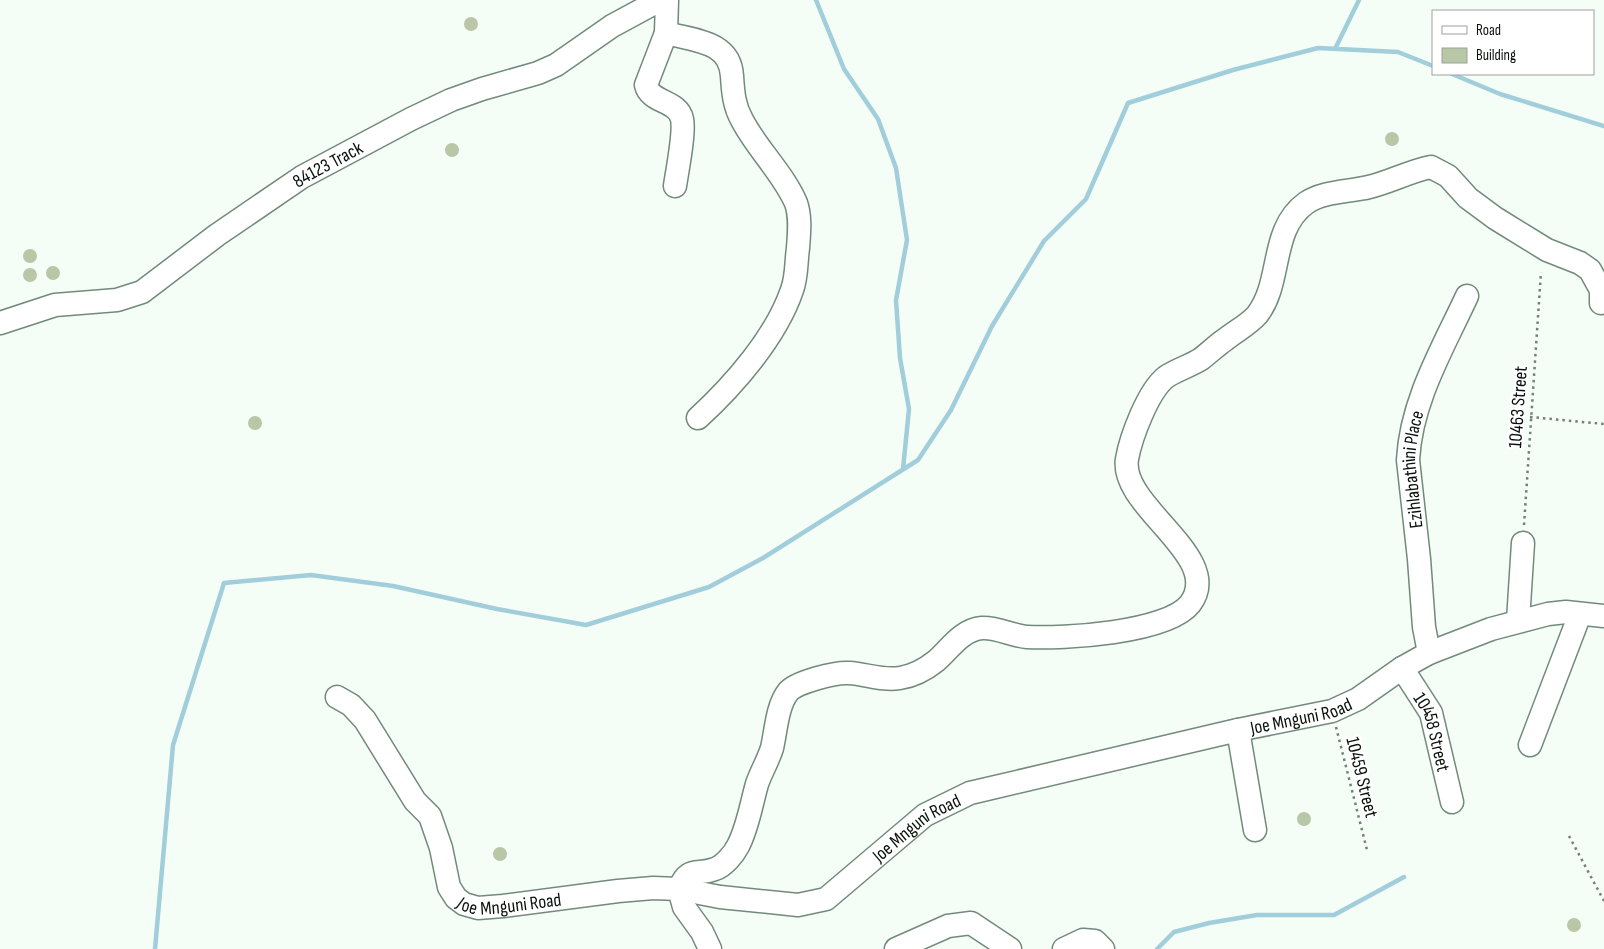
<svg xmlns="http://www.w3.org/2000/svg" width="1604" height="949" font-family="'Sofia Sans Condensed',sans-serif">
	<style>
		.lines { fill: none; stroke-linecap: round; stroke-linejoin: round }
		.stream { stroke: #a1ceda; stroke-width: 4.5 }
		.building { fill: #b8c7a5 }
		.minor-casing { stroke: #728a7b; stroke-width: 25 }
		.path { stroke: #757e78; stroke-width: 2.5; stroke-dasharray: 2.5 4; stroke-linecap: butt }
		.minor { stroke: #fff; stroke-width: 22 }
		.labels { text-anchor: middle; stroke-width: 5; stroke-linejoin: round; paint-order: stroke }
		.street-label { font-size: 19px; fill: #09110c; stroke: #fff }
	</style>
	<rect width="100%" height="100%" fill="#f4fef7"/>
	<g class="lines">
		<!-- stream -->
		<path class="stream" d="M816,0L844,69L878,119L896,168L907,240L896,300L900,358L909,409L903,469
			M1335,49L1359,0
			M1452,74L1500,94L1604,126
			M155,949L173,745L224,583L311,575L393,586L497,609L586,625L709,587L763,558L918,460L951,410L992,326L1044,241L1086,199L1128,103L1233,70L1318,48L1398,52L1433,66
			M1157,949L1174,932L1209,923L1257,915H1334L1404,877"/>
	</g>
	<!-- building -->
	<path class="building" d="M464 24a7 7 0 1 1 14 0a7 7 0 1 1-14 0Z
		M1385 139a7 7 0 1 1 14 0a7 7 0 1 1-14 0Z
		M445 150a7 7 0 1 1 14 0a7 7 0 1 1-14 0Z
		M23 256a7 7 0 1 1 14 0a7 7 0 1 1-14 0Z
		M46 273a7 7 0 1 1 14 0a7 7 0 1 1-14 0Z
		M23 275a7 7 0 1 1 14 0a7 7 0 1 1-14 0Z
		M248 423a7 7 0 1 1 14 0a7 7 0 1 1-14 0Z
		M1297 819a7 7 0 1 1 14 0a7 7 0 1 1-14 0Z
		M493 854a7 7 0 1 1 14 0a7 7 0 1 1-14 0Z
		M1567 925a7 7 0 1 1 14 0a7 7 0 1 1-14 0Z"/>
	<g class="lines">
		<defs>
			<g id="minor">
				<path d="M667,0L666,33L646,85C650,103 678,100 682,119C685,132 677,172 675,186"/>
				<path d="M666,33C695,41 730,41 732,76C733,92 734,106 742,120C757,149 783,173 796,203C801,217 799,234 798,248C796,262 797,277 792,290C776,337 734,385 698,418"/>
				<path id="s1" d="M0,323L55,305L117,300L142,292L217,235L302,177L411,119L451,100L482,89L538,73L556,65L612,26L660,0"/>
				<path d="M1518,621L1523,543"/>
				<path id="s2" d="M1429,653L1424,627L1419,559L1408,460C1411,401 1443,348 1467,296"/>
				<path id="s3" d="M1402,668L1431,713L1452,802"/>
				<path id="s4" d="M337,697L351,705L365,720L415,801L430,816L441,848L449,887L456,898L464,904L478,908L503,906L618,891L653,888L679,889L720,897L798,905L826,899L925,815L970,793L1238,730L1332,711L1358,699L1402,668L1429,653L1491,629L1548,614L1566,612L1604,616"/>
				<path d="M1238,730L1255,830"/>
				<path d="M1530,745L1580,614"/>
				<path d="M710,949L702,932L684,907L679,889C689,865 697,876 715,869C724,866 734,854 738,846C748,827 751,805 757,784C761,772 768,761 772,748C776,731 777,706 788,692C796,682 836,672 849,673C867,674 882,681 900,678C913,676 926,669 936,661C950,649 961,630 982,628C997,627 1013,636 1027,637C1063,639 1167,633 1190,604C1226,557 1119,507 1127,459C1131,437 1148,391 1166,377C1176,370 1190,366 1201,359C1209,353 1217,345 1226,339C1236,331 1248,325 1257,315C1283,282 1269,230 1306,203C1323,191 1349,192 1369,187C1390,182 1410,171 1431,167L1448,176L1468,198L1495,218L1547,250L1580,263L1590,270L1601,290V303"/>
				<path d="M896,949L948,926L971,923L1010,949"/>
				<path d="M1064,949L1083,940L1095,941L1103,949"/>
			</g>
		</defs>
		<!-- minor casing -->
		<use href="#minor" class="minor-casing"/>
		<!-- path -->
		<path class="path" d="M1530,417L1604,424
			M1524,525L1541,272
			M1336,727L1367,850
			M1569,836L1604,901"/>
		<!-- minor -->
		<use href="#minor" class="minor"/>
	</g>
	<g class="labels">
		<!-- street labels -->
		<g class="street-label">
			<text dy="7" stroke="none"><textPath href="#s1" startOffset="372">84123 Track</textPath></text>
			<text transform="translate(1517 407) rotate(-86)" y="7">10463 Street</text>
			<text dy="7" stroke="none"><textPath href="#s2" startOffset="185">Ezihlabathini Place</textPath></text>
			<text dy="7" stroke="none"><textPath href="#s4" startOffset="1135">Joe Mnguni Road</textPath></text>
			<text dy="7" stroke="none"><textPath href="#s3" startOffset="72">10458 Street</textPath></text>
			<text transform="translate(1363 777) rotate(76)" y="7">10459 Street</text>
			<text dy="7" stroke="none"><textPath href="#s4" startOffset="731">Joe Mnguni Road</textPath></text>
			<text dy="7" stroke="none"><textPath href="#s4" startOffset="296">Joe Mnguni Road</textPath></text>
		</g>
	</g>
	<!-- legend -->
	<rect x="1432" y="10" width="162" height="65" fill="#ffffff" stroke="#9da09e"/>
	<rect x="1442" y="26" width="25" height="8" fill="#ffffff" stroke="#9da09e"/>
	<text x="1476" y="35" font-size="15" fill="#09110c">Road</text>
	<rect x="1442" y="48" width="25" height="15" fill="#b8c7a5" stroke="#9da09e"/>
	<text x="1476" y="60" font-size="15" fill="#09110c">Building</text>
</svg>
